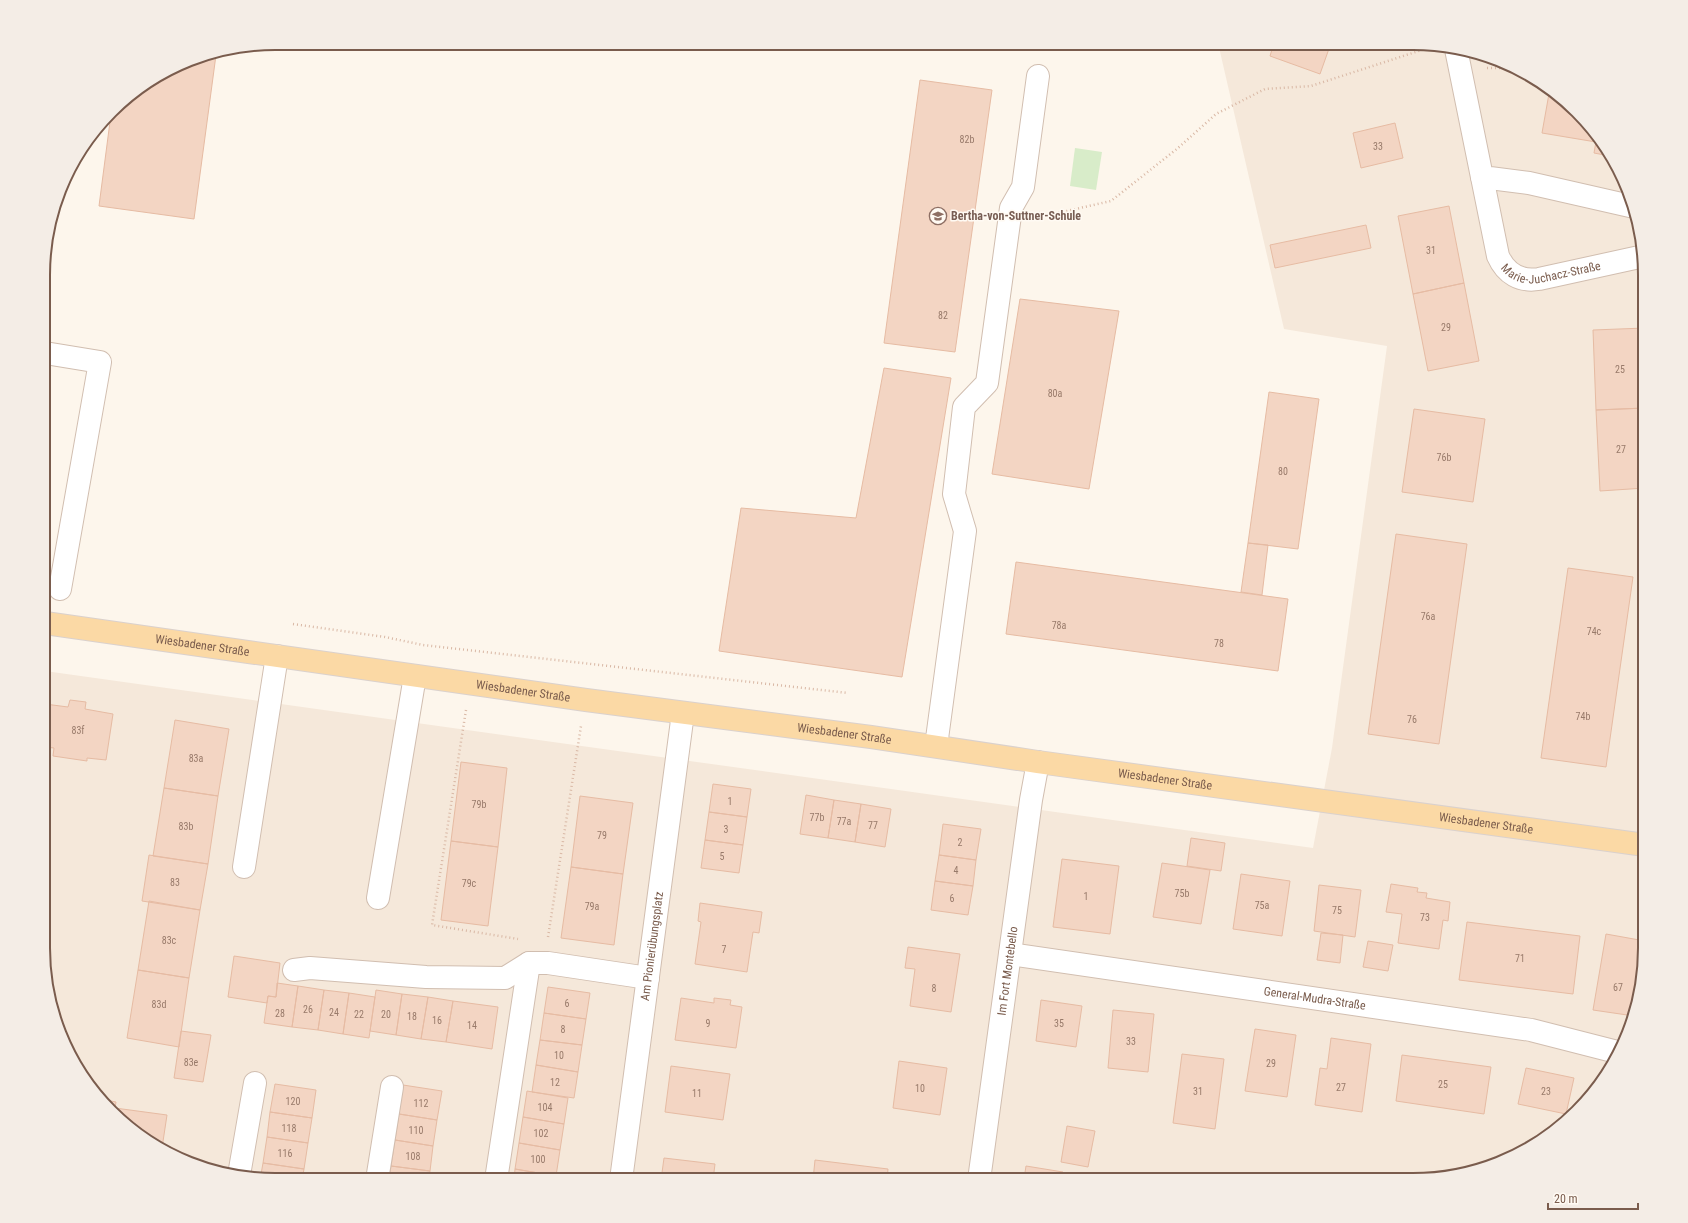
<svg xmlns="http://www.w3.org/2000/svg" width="1688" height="1223" font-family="'Roboto Condensed',sans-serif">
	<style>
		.residential { fill: #f5e8da }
		.green { fill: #d8ecc9 }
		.building { fill: #f3d5c3; stroke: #e6bba3 }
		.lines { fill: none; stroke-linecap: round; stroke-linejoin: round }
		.minor-casing { stroke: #d1beb0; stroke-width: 24 }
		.major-casing { stroke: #dad1cd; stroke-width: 24 }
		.path { stroke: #d9b8a5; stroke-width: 2.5; stroke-dasharray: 1 3; stroke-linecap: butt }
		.minor { stroke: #fff; stroke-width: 22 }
		.major { stroke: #fbd9a5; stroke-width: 22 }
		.labels { text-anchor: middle; stroke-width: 3; stroke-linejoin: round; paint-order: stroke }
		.number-label { font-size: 10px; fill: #987a6a }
		.education-label { font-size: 12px; font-weight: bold; fill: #785e54; stroke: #fffaf3; text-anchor: start }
		.street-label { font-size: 12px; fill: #7a5c4d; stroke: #fffaf3 }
		.rim { fill: none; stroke: #7a5c4d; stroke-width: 2 }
	</style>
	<rect width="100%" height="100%" fill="#fdf6ec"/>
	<!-- residential -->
	<path class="residential" d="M1218,43H1428L1488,55L1555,91L1588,122L1621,172L1645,260V963L1633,1023L1597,1090L1555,1132L1516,1156L1473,1172L1414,1180H260L186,1162L133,1132L74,1064L45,978V671L1313,848L1332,748L1387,346L1284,329Z"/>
	<!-- green -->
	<path class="green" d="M1075,148L1102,152L1096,190L1070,186Z"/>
	<!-- building -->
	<path class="building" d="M1118,43H1146L1145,46L1127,49Z
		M1274,43H1331L1320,74L1270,56Z
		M216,55L194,219L99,206L111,114L122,101L186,61Z
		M920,80L992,90L955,352L884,343Z
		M1550,88L1555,91L1588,122L1597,136L1596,142L1542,133Z
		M1395,123L1403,158L1361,168L1353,133Z
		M1597,136L1610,156L1594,153Z
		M1449,206L1464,283L1413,294L1398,216Z
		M1366,225L1371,248L1275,268L1270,245Z
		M1464,283L1479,361L1428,371L1413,294Z
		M1020,299L1119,311L1089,489L992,474Z
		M1645,328V408L1596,410L1593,330Z
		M884,368L951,378L902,677L719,651L741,508L856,518Z
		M1269,392L1319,399L1298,549L1248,543Z
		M1645,408V488L1600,491L1596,410Z
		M1414,409L1485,419L1473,502L1402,492Z
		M1396,534L1467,544L1439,744L1368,734Z
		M1248,543L1268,545L1262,595L1241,592Z
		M1016,562L1288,599L1278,671L1006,634Z
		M1568,568L1633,577L1606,767L1541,758Z
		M70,700L86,702L85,709L113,714L106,760L87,758V761L53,756L54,748L45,747V704L68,707Z
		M175,720L229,729L218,796L164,788Z
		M461,762L507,768L498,847L451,841Z
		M713,784L751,789L747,817L709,812Z
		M164,788L218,796L208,864L153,856Z
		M806,795L834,800L828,838L800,834Z
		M580,796L633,803L623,874L571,867Z
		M834,800L861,804L855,842L828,838Z
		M861,804L891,809L885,847L855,842Z
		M709,812L747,817L743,845L705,840Z
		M943,824L981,829L976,860L939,855Z
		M1191,838L1225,843L1221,871L1187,866Z
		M705,840L743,845L739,873L701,868Z
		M451,841L498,847L488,926L441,920Z
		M149,855L208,864L200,910L142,901Z
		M939,855L976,860L973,886L935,881Z
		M1062,859L1119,866L1110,934L1053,927Z
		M1162,863L1210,870L1201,924L1153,917Z
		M571,867L623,874L614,945L561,938Z
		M1241,874L1290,881L1282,936L1233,929Z
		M935,881L973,886L968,915L931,910Z
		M1391,884L1418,888L1417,892L1427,893L1426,898L1450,902L1448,921L1443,920L1439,949L1398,943L1402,914L1386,912Z
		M1319,885L1361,890L1355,937L1314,931Z
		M149,901L200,910L189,978L138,970Z
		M700,903L762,912L759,933L753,932L747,972L695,964L701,922L698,921Z
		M1467,922L1580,936L1573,994L1459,980Z
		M1321,933L1343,935L1340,963L1317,960Z
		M1606,934L1645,941V963L1634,1016L1593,1010Z
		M1368,941L1393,945L1388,971L1363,967Z
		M908,947L960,954L951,1012L910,1006L915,969L905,968Z
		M234,956L280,963L276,997L268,996L267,1003L228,997Z
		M138,970L189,978L179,1047L127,1038Z
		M277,983L298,986L292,1027L264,1023L268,996L276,997Z
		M298,986L324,990L318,1030L292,1027Z
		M548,987L590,993L586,1019L544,1013Z
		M324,990L349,993L343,1034L318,1030Z
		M376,990L402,994L396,1035L370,1031Z
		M349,993L375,997L369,1038L343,1034Z
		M402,994L428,997L421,1039L396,1035Z
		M428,997L453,1001L446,1042L421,1039Z
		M681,998L714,1003V998L731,1000L730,1005L742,1007L736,1048L675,1040Z
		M1041,1000L1082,1006L1076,1047L1036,1041Z
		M453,1001L498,1007L492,1049L446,1042Z
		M1113,1010L1154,1014L1148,1072L1108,1068Z
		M544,1013L586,1019L582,1045L540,1040Z
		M1255,1029L1296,1035L1287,1097L1245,1091Z
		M181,1031L211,1035L203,1082L174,1078Z
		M1331,1038L1371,1044L1362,1112L1315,1105L1320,1068L1327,1069Z
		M540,1040L582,1045L578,1072L536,1065Z
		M1182,1054L1224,1059L1215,1129L1173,1123Z
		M1402,1055L1491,1067L1484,1114L1396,1101Z
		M899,1061L947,1068L940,1115L893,1108Z
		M536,1065L578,1072L574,1098L532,1092Z
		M671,1066L730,1074L723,1120L665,1112Z
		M1526,1068L1574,1078L1566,1114L1518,1104Z
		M275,1084L316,1090L312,1118L270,1112Z
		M403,1085L442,1091L437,1120L399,1114Z
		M527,1091L568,1098L564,1124L523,1117Z
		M106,1100L116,1102L115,1108L167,1115L162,1148L133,1132Z
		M270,1112L312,1118L308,1143L267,1137Z
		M399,1114L437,1120L433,1146L395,1140Z
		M523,1117L564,1124L560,1150L519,1143Z
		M1067,1126L1095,1131L1088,1167L1061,1162Z
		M267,1137L308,1143L304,1169L263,1163Z
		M395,1140L433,1146L430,1171L391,1166Z
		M519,1143L560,1150L556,1176L515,1169Z
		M664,1158L715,1164L713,1180H661Z
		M815,1160L888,1169L887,1180H813Z
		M263,1163L304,1169L302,1180H260Z
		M391,1166L430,1171L429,1180H389Z
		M1026,1166L1063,1172L1062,1180H1015L1016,1178L1024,1179Z
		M515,1169L556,1176L555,1180H514Z"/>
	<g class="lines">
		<defs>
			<g id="minor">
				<path d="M1456,49L1482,177L1529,183L1630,206"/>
				<path id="s1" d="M1482,177L1498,256C1506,274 1520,282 1539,279L1644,256"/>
				<path d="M45,353L100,362L60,589"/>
				<path d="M936,746L965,531L954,494L964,407L987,383L1011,208L1023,187L1038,76"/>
				<path d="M244,867L277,656"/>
				<path d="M378,898L415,676"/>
				<path id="s2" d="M1010,954L1531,1030L1617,1052"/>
				<path d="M294,970L310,968L426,977L505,978L529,963H548L648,978"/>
				<path d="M239,1175L255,1083"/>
				<path d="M377,1180L392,1087"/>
				<path d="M496,1180L529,963"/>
				<path id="s3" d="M621,1180L683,713"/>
				<path id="s4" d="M979,1180L1031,800L1038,762"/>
			</g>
			<g id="major">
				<path id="s5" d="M45,623L586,700L871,737L1038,762L1645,845"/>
			</g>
		</defs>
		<!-- minor casing -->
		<use href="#minor" class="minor-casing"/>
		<!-- major casing -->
		<use href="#major" class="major-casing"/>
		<!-- path -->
		<path class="path" d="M1487,68H1512
			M1039,213L1049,215L1111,201L1178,148L1216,114L1265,89L1311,86L1431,47
			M293,624L385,637L423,645L848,693
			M466,710L432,925L518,939
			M548,937L581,726"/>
		<!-- minor -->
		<use href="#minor" class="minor"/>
		<!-- major -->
		<use href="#major" class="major"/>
	</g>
	<!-- icons -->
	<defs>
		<symbol id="school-ring" viewBox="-11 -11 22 22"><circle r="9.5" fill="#fffaf3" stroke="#8d6e63" stroke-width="1.5"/><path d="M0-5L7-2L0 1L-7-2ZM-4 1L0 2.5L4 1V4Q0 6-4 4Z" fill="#8d6e63"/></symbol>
	</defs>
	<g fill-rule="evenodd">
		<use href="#school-ring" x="928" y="206" width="20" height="20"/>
	</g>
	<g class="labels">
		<!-- number labels -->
		<g class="number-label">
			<text x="967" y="143">82b</text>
			<text x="1378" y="150">33</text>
			<text x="1431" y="254">31</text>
			<text x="943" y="319">82</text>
			<text x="1446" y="331">29</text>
			<text x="1620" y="373">25</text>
			<text x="1055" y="397">80a</text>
			<text x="1621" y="453">27</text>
			<text x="1444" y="461">76b</text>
			<text x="1283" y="475">80</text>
			<text x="1428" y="620">76a</text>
			<text x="1059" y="629">78a</text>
			<text x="1594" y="635">74c</text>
			<text x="1219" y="647">78</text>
			<text x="1583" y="720">74b</text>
			<text x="1412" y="723">76</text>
			<text x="78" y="734">83f</text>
			<text x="196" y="762">83a</text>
			<text x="730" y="805">1</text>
			<text x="479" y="808">79b</text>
			<text x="817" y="821">77b</text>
			<text x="844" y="825">77a</text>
			<text x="873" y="829">77</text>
			<text x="186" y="830">83b</text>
			<text x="726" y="833">3</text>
			<text x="602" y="839">79</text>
			<text x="960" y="846">2</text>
			<text x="722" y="860">5</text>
			<text x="956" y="874">4</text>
			<text x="175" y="886">83</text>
			<text x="469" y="887">79c</text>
			<text x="1182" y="897">75b</text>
			<text x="1086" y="900">1</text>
			<text x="952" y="902">6</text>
			<text x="1262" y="909">75a</text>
			<text x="592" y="910">79a</text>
			<text x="1337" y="914">75</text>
			<text x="1425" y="921">73</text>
			<text x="169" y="944">83c</text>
			<text x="724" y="953">7</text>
			<text x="1520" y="962">71</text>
			<text x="1618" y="991">67</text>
			<text x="934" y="992">8</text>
			<text x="567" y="1007">6</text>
			<text x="159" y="1008">83d</text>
			<text x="308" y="1013">26</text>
			<text x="334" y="1016">24</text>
			<text x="280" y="1017">28</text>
			<text x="359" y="1018">22</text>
			<text x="386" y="1018">20</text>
			<text x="412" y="1020">18</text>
			<text x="437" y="1024">16</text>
			<text x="708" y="1027">9</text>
			<text x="1059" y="1027">35</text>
			<text x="472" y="1029">14</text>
			<text x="563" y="1033">8</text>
			<text x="1131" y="1045">33</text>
			<text x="559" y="1059">10</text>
			<text x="191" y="1066">83e</text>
			<text x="1271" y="1067">29</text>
			<text x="555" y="1086">12</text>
			<text x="1443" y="1088">25</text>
			<text x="1341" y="1091">27</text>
			<text x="920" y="1092">10</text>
			<text x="1198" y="1095">31</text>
			<text x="1546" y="1095">23</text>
			<text x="697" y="1097">11</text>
			<text x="293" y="1105">120</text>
			<text x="421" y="1107">112</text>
			<text x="545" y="1111">104</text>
			<text x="289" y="1132">118</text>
			<text x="416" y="1134">110</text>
			<text x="541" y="1137">102</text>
			<text x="285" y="1157">116</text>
			<text x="413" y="1160">108</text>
			<text x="538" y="1163">100</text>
		</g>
		<!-- education labels -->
		<g class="education-label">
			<text x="951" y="220">Bertha-von-Suttner-Schule</text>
		</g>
		<!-- street labels -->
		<g class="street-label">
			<text dy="4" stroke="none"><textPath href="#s1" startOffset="143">Marie-Juchacz-Straße</textPath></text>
			<text dy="4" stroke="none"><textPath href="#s5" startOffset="159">Wiesbadener Straße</textPath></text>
			<text dy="4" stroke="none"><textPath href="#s5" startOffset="483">Wiesbadener Straße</textPath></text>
			<text dy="4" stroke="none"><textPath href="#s5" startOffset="807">Wiesbadener Straße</textPath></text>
			<text dy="4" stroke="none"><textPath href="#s5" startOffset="1131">Wiesbadener Straße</textPath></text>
			<text dy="4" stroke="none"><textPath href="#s5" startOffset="1455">Wiesbadener Straße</textPath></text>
			<text dy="4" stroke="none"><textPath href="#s3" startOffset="236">Am Pionierübungsplatz</textPath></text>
			<text dy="4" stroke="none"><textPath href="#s4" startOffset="211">Im Fort Montebello</textPath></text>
			<text dy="4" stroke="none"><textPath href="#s2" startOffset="308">General-Mudra-Straße</textPath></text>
		</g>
	</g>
	<!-- crop -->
	<path d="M0 0H1688V1223H0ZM275 50H1413A225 225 0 0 1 1638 275V948A225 225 0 0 1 1413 1173H275A225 225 0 0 1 50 948V275A225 225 0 0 1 275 50Z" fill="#f4ede6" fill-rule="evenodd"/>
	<path class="rim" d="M275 50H1413A225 225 0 0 1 1638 275V948A225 225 0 0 1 1413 1173H275A225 225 0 0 1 50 948V275A225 225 0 0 1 275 50Z"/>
	<!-- scale -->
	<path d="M1548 1203v6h90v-6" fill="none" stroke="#7a5c4d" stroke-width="2"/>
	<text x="1554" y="1203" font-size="12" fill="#7a5c4d" stroke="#fffaf3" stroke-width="3" paint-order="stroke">20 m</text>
</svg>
